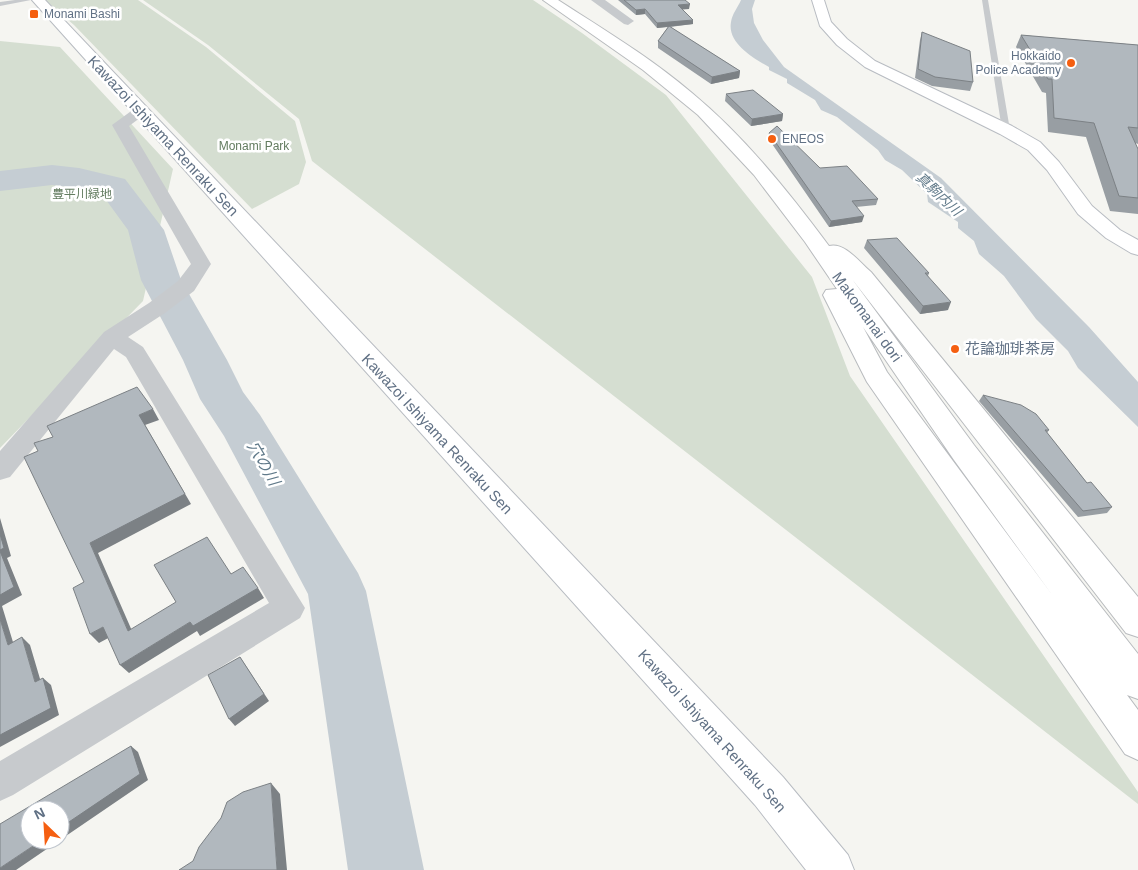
<svg xmlns="http://www.w3.org/2000/svg" width="1138" height="870" font-family="Helvetica,'Noto Sans JP',sans-serif">
	<style>
		.green { fill: #d5ded1 }
		.water { fill: #c5cdd3 }
		.lines { fill: none; stroke-linecap: round; stroke-linejoin: round }
		.river { fill: #c5cdd3; fill-rule: evenodd }
		.secondary-casing { stroke: #b8bcc2; stroke-width: 2 }
		.highway-casing { stroke: #b8bbbe; stroke-width: 2 }
		.lane { fill: #c7cacd; fill-rule: evenodd }
		.street { fill: #c7cacd; fill-rule: evenodd }
		.secondary { fill: #fff; fill-rule: evenodd }
		.highway { fill: #fff; fill-rule: evenodd }
		.wall { fill: #989ea3 }
		.shaded-wall { fill: #7c8185 }
		.building { fill: #b1b8be; stroke: #7c8185 }
		.poi-dot { fill: #f55f11; stroke: #fff; stroke-width: 2 }
		.labels { text-anchor: middle; stroke-width: 5; stroke-linejoin: round; paint-order: stroke }
		.far-poi-label { font-size: 12px; fill: #617185; stroke: #fff; text-anchor: start }
		.far-park-label { font-size: 12px; fill: #637c60; stroke: #fff }
		.far-water-label { font-size: 14px; font-style: italic; fill: #617a8a; stroke: #fff }
		.street-label { font-size: 15px; fill: #617185; stroke: #fff }
		.poi-label { font-size: 15px; fill: #617185; stroke: #fff; text-anchor: start }
		.water-label { font-size: 16px; font-style: italic; fill: #617a8a; stroke: #fff }
	</style>
	<rect width="100%" height="100%" fill="#f5f5f1"/>
	<!-- green -->
	<path class="green" d="M45,0H138L206,47L295,121L306,162L299,184L252,209L74,25Z
		M143,0H533L582,33L666,95L812,277L850,376L1138,792V804L312,161L299,119L208,45Z
		M0,41L60,47L173,169L143,301L0,448Z"/>
	<!-- water -->
	<path class="water" d="M741,0H755L752,9L754,23L763,40L784,67L941,178L1089,327L1138,382V427L1078,368L1068,351L1036,319L1004,276L979,254L974,241L958,228V222L928,202L927,194L902,170L885,160L878,150L837,117L821,110L815,100L787,83V79L769,70V67C753,58 727,43 731,22C732,14 738,7 741,0Z"/>
	<g class="lines">
		<!-- river -->
		<path class="river" d="M52,165L79,168L125,179L164,230L181,280L227,360L243,392L260,415L358,573L366,591L424,870H348L308,594L224,436L200,399L183,360L141,280L128,230L101,193L79,188L52,185L0,191V171Z"/>
		<defs>
			<path id="secondary" d="M32,0H45L783,777L848,855L854,870H806L755,805Z
				M812,0H824L831,22L847,39L875,61L1012,126L1040,142L1059,162L1092,206L1120,230L1138,240V255L1131,253L1106,238L1078,214L1047,170L1028,150L1000,134L865,67L837,45L820,26Z"/>
			<path id="highway" d="M543,0H558C603,29 651,58 692,93C745,137 788,191 829,246C845,242 859,262 871,272L1138,597V637L1126,633L852,279L974,445L1138,654V699L1127,695L1138,710V760L1125,754L867,382L823,295L826,290L837,289L805,242L754,175L698,115L643,70ZM863,327L954,460L1053,596L887,372Z"/>
		</defs>
		<!-- secondary casing -->
		<use href="#secondary" class="secondary-casing"/>
		<!-- highway casing -->
		<use href="#highway" class="highway-casing"/>
		<!-- lane -->
		<path class="lane" d="M15,0H31L0,6V2Z
			M982,0H988L1010,130L1006,133L1002,130Z"/>
		<!-- street -->
		<path class="street" d="M591,0H605L634,21L628,25L624,24Z
			M140,107L146,109L148,112L129,126L211,264L194,291L165,313L128,337L143,347L305,608L300,618L13,795L0,801V761L269,603L126,357L114,349L10,477L0,480V451L104,332L149,303L178,281L191,264L112,125L134,109Z"/>
		<!-- secondary -->
		<use href="#secondary" class="secondary"/>
		<!-- highway -->
		<use href="#highway" class="highway"/>
	</g>
	<!-- wall -->
	<path class="wall" d="M618,0H685L689,9H682L693,24L670,27L740,71L739,78L711,84L658,48V41L668,27L657,28L645,14L636,15Z
		M922,32L973,82L970,91L932,86L915,78L920,40Z
		M1021,35L1138,45V144L1135,143L1138,149V214L1110,211L1086,137L1048,132L1046,93L1042,92L1016,47Z
		M726,94L783,114L782,121L751,126L725,101Z
		M769,133L820,168L878,199L876,205L856,207L862,222L829,227L768,138Z
		M867,240L929,273L928,276L948,310L920,314L864,248Z
		M983,395L1049,430L1047,433L1087,483L1112,507L1107,513L1078,517L979,401Z"/>
	<!-- shaded-wall -->
	<path class="shaded-wall" d="M690,4L689,9L677,10L678,5Z
		M645,9V14L636,15V10Z
		M693,20V24L657,28V23Z
		M740,71L739,78L711,84L712,77Z
		M783,114L782,121L751,126L752,119Z
		M864,216L862,222L829,227L831,221Z
		M951,302L948,310L920,314L923,306Z
		M153,409L159,420L145,425L191,504L98,553L136,640L128,631L90,543L139,415Z
		M0,518L11,556L7,558L22,595L2,606L16,652L8,645L0,619Z
		M258,588L264,598L200,636L197,631L129,673L120,665L190,622Z
		M103,627L112,636L99,643L90,634Z
		M22,637L30,645L43,689L35,682Z
		M240,657L269,701L235,726L229,719Z
		M43,678L51,685L59,715L0,747V735Z
		M131,746L138,752L148,780L60,840V828Z
		M271,783L280,794L287,870H277Z
		M42,840H60L16,870H0V868Z"/>
	<!-- building -->
	<path class="building" d="M624,0H685L690,4L678,5L693,20L657,23L645,9L636,10Z
		M669,26L740,71L712,77L658,41Z
		M922,32L970,51L973,82L935,77L918,69Z
		M1021,35L1138,45V128L1128,127L1138,149V198L1119,196L1094,123L1054,118L1052,79H1048Z
		M753,90L783,114L752,119L726,94Z
		M777,126L820,168L847,166L878,199L852,201L864,216L831,221L769,133Z
		M897,238L929,273H925L951,302L923,306L867,240Z
		M137,387L153,409L139,415L185,494L90,543L128,631L176,602L154,565L207,537L231,574L243,567L258,588L193,626L190,622L120,665L103,627L90,634L73,588L84,582L24,457L38,451L34,443L53,437L47,426Z
		M983,395L1021,405L1036,414L1049,430H1045L1087,483L1091,482L1112,507L1083,511Z
		M0,534L4,548L0,550Z
		M0,551L14,587L0,595Z
		M0,619L8,645L22,637L35,682L43,678L51,708L0,735Z
		M240,657L264,694L229,719L208,675Z
		M131,746L140,774L60,828V810H30V840H42L0,868V824Z
		M271,783L277,870H179L193,861L199,847L221,818L227,802L243,792Z"/>
	<!-- markers -->
	<g class="poi-dot">
		<rect x="29" y="9" width="10" height="10" rx="2.5"/>
		<circle cx="1071" cy="63" r="5"/>
		<circle cx="772" cy="139" r="5"/>
		<circle cx="955" cy="349" r="5"/>
	</g>
	<g class="labels">
		<!-- far-poi labels -->
		<g class="far-poi-label">
			<text x="44" y="18">Monami Bashi</text>
			<text x="1061" y="60" text-anchor="end">Hokkaido<tspan x="1061" dy="14">Police Academy</tspan></text>
			<text x="782" y="143">ENEOS</text>
		</g>
		<!-- far-park labels -->
		<g class="far-park-label">
			<text x="254" y="150">Monami Park</text>
			<text x="82" y="198">豊平川緑地</text>
		</g>
		<!-- far-water labels -->
		<g class="far-water-label">
			<text transform="translate(939 194) rotate(43)" y="5">真駒内川</text>
		</g>
		<!-- street labels -->
		<g class="street-label">
			<text transform="translate(163 136) rotate(47)" y="5">Kawazoi Ishiyama Renraku Sen</text>
			<text transform="translate(867 317) rotate(54)" y="5">Makomanai dori</text>
			<text transform="translate(437 434) rotate(47)" y="5">Kawazoi Ishiyama Renraku Sen</text>
			<text transform="translate(712 731) rotate(48)" y="5">Kawazoi Ishiyama Renraku Sen</text>
		</g>
		<!-- poi labels -->
		<g class="poi-label">
			<text x="965" y="354">花論珈琲茶房</text>
		</g>
		<!-- water labels -->
		<g class="water-label">
			<text transform="translate(264 463) rotate(60)" y="6">穴の川</text>
		</g>
	</g>
	<!-- north arrow -->
	<g transform="translate(45 825) rotate(335)"><circle r="24" fill="#ffffff" stroke="#c0c6ce"/>
	<path d="M0-4L9 19L0 12L-9 19Z" fill="#f55f11"/>
	<text y="-8" font-size="14" font-weight="bold" text-anchor="middle" fill="#617185">N</text>
	</g>
</svg>
